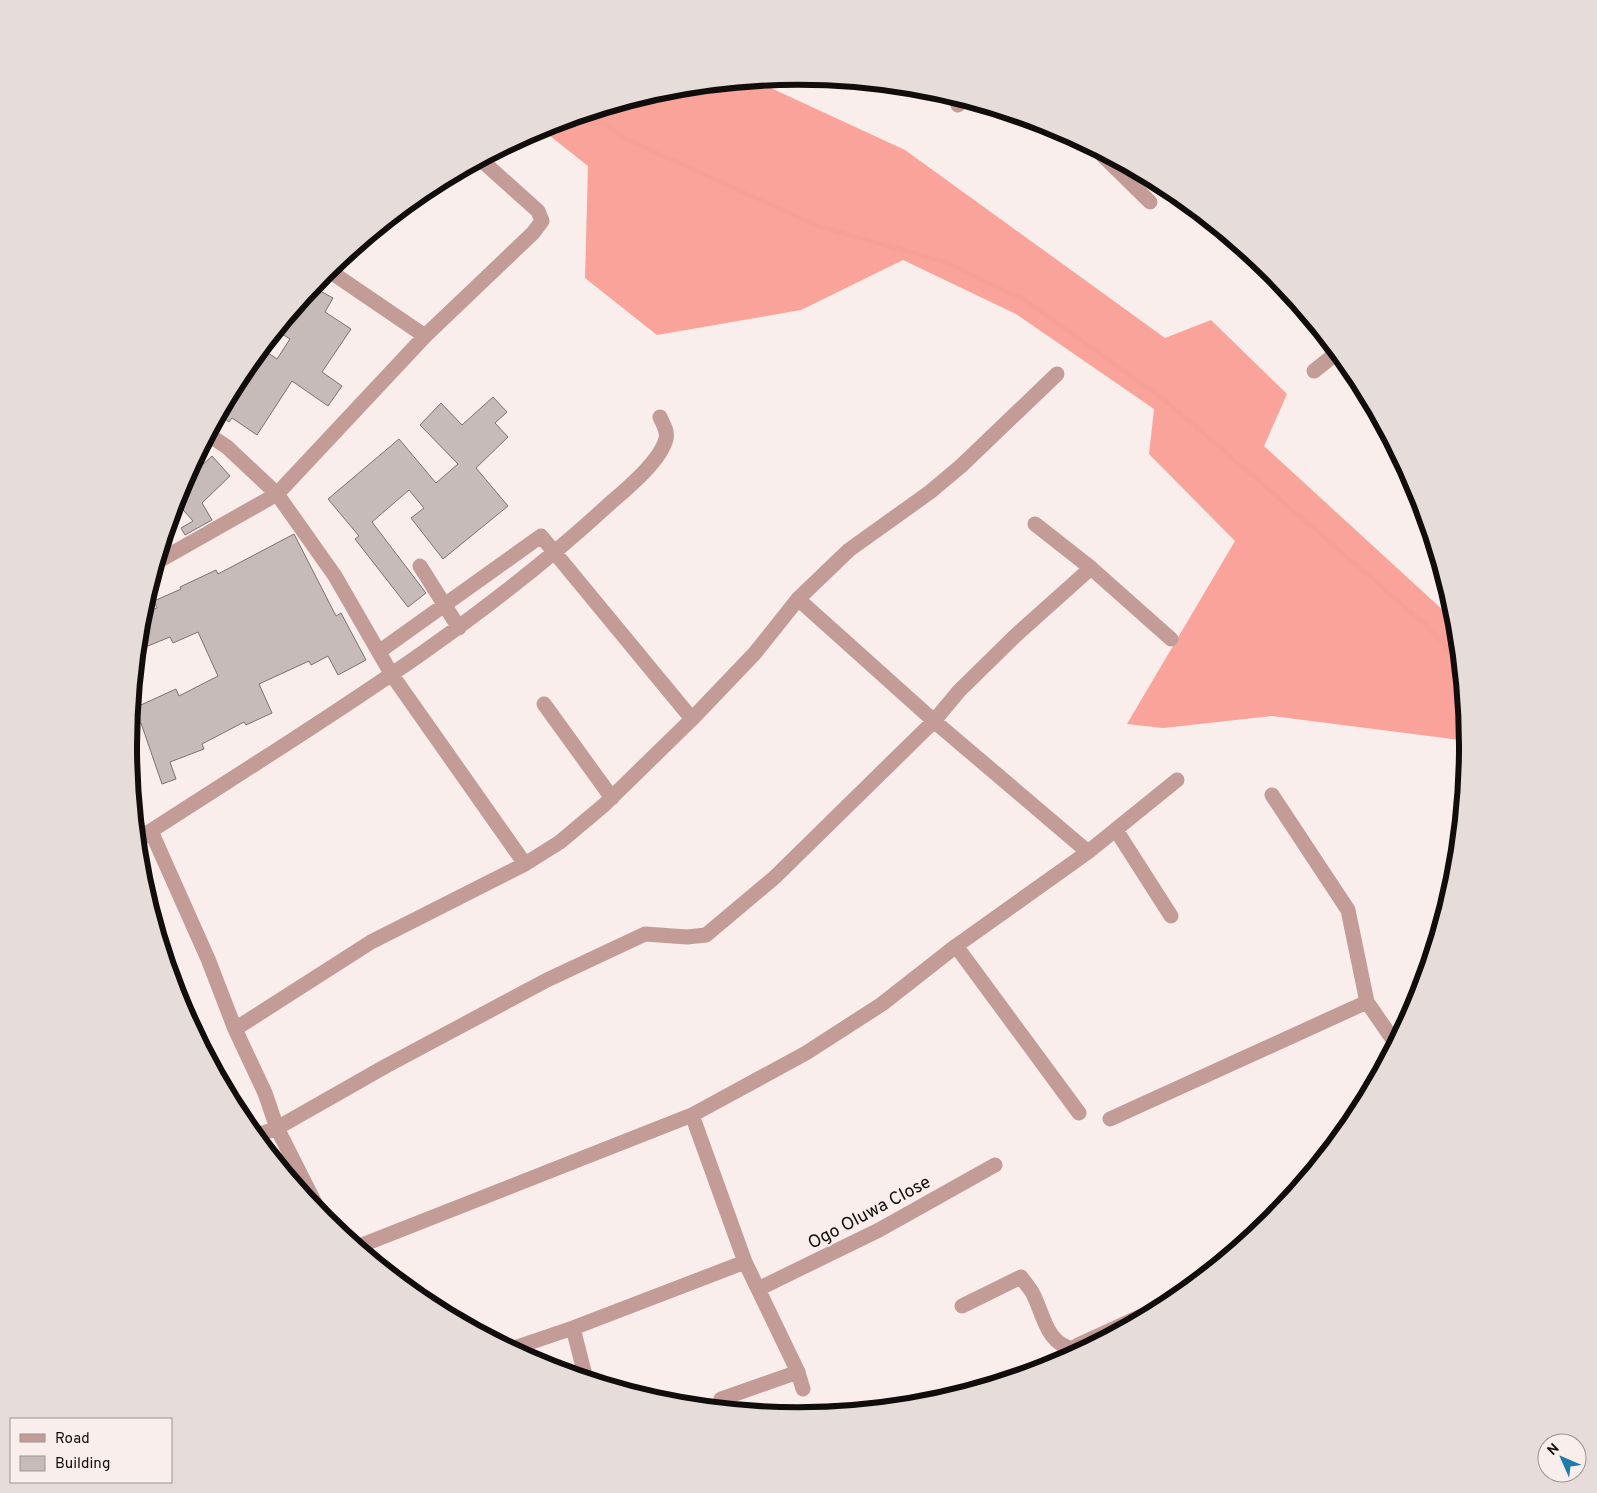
<svg xmlns="http://www.w3.org/2000/svg" width="1597" height="1493" font-family="Overpass,sans-serif">
	<style>
		.forest { fill: #f9a39a }
		.lines { fill: none; stroke-linecap: round; stroke-linejoin: round }
		.stream { stroke: #f6a097; stroke-width: 4.5 }
		.building { fill: #c7bbba; stroke: #7c7271 }
		.minor { stroke: #c39c97; stroke-width: 15 }
		.labels { text-anchor: middle; stroke-width: 4.5; stroke-linejoin: round; paint-order: stroke }
		.street-label { font-size: 18px; fill: #110d0d; stroke: #f9eeec }
		.rim { fill: none; stroke: #110d0d; stroke-width: 6 }
	</style>
	<rect width="100%" height="100%" fill="#f9eeec"/>
	<!-- forest -->
	<path class="forest" d="M762,80L773,89L905,150L1165,338L1211,320L1287,394L1264,446L1457,623L1468,741L1272,716L1163,728L1127,724L1235,541L1149,454L1154,409L1016,314L903,260L801,310L657,335L585,278L588,166L540,128L668,89Z"/>
	<g class="lines">
		<!-- stream -->
		<path class="stream" d="M589,113L624,138L818,226L945,262L1025,300L1167,402L1426,625L1461,663"/>
	</g>
	<!-- building -->
	<path class="building" d="M313,287L333,298L325,312L351,329L322,372L342,386L328,406L292,381L257,435L232,418L229,422L220,415L241,374L262,349L277,359L290,339L277,331Z
		M493,397L507,412L495,423L508,437L476,468L508,506L443,559L411,518L424,508L409,490L372,522L426,593L408,607L355,539L359,536L328,499L399,439L436,483L458,464L420,425L441,403L462,425Z
		M212,456L230,476L202,503L212,520L185,535L181,528L193,521L176,502L179,490L183,483Z
		M294,534L336,616L341,613L366,660L338,675L328,656L311,665L309,661L259,684L272,713L246,725L244,722L202,744L204,749L170,762L176,779L162,784L141,723L130,727L132,709L176,689L179,696L218,676L198,632L173,643L170,637L138,650L142,614L157,608L154,601L181,589L180,587L216,570L218,574Z"/>
	<g class="lines">
		<!-- minor -->
		<path class="minor" d="M958,105L962,99
			M1096,149L1150,202
			M328,270L425,336
			M1314,371L1338,352
			M209,435L227,447L277,494L335,576L392,675L525,864
			M157,562L277,494L425,336L533,233L542,221L538,211L481,160
			M420,566L459,628
			M1091,568L1171,639
			M798,599L934,721L1088,852
			M380,651L541,536L692,719
			M544,704L612,798
			M1272,795L1348,910L1367,1002L1396,1044
			M1116,830L1171,916
			M151,831L208,959L235,1029L265,1093L277,1128L322,1217
			M137,840C298,735 465,637 607,506C625,490 660,462 666,439C668,431 663,424 660,417
			M956,946L1079,1113
			M235,1029L371,942L525,864L560,842L604,805L692,719L755,653L798,599L849,550L930,492L961,466L1057,374
			M692,1115L745,1262L798,1372L803,1389
			M1110,1119L1367,1002
			M255,1136L277,1128L386,1066L547,980L645,934L687,937L706,935L775,877L934,721L959,691L1015,636L1091,568L1035,524
			M357,1247L692,1115L806,1053L882,1004L956,946L1088,852L1177,780
			M758,1289L879,1230L995,1165
			M962,1306L1021,1277C1025,1283 1030,1288 1033,1294C1044,1315 1046,1344 1074,1349
			M573,1328L586,1379
			M511,1349L573,1328L745,1262
			M1074,1349L1078,1345L1174,1301
			M721,1399L798,1372"/>
	</g>
	<g class="labels">
		<!-- street labels -->
		<g class="street-label">
			<text transform="translate(869 1212) rotate(-28)" y="6">Ogo Oluwa Close</text>
		</g>
	</g>
	<!-- crop -->
	<path d="M0 0H1597V1493H0ZM137 746a661 661 0 1 1 1322 0a661 661 0 1 1-1322 0Z" fill="#e6dcda" fill-rule="evenodd"/>
	<path class="rim" d="M137 746a661 661 0 1 1 1322 0a661 661 0 1 1-1322 0Z"/>
	<!-- legend -->
	<rect x="10" y="1418" width="162" height="65" fill="#f9eeec" stroke="#9c9493"/>
	<rect x="20" y="1434" width="25" height="8" fill="#c39c97" stroke="#9c9493"/>
	<text x="55" y="1443" font-size="15" fill="#110d0d">Road</text>
	<rect x="20" y="1456" width="25" height="15" fill="#c7bbba" stroke="#9c9493"/>
	<text x="55" y="1468" font-size="15" fill="#110d0d">Building</text>
	<!-- north arrow -->
	<g transform="translate(1562 1458) rotate(315)"><circle r="24" fill="#f9eeec" stroke="#9c9493"/>
	<path d="M0-4L9 19L0 12L-9 19Z" fill="#1f7ba9"/>
	<text y="-8" font-size="14" font-weight="bold" text-anchor="middle" fill="#110d0d">N</text>
	</g>
</svg>
